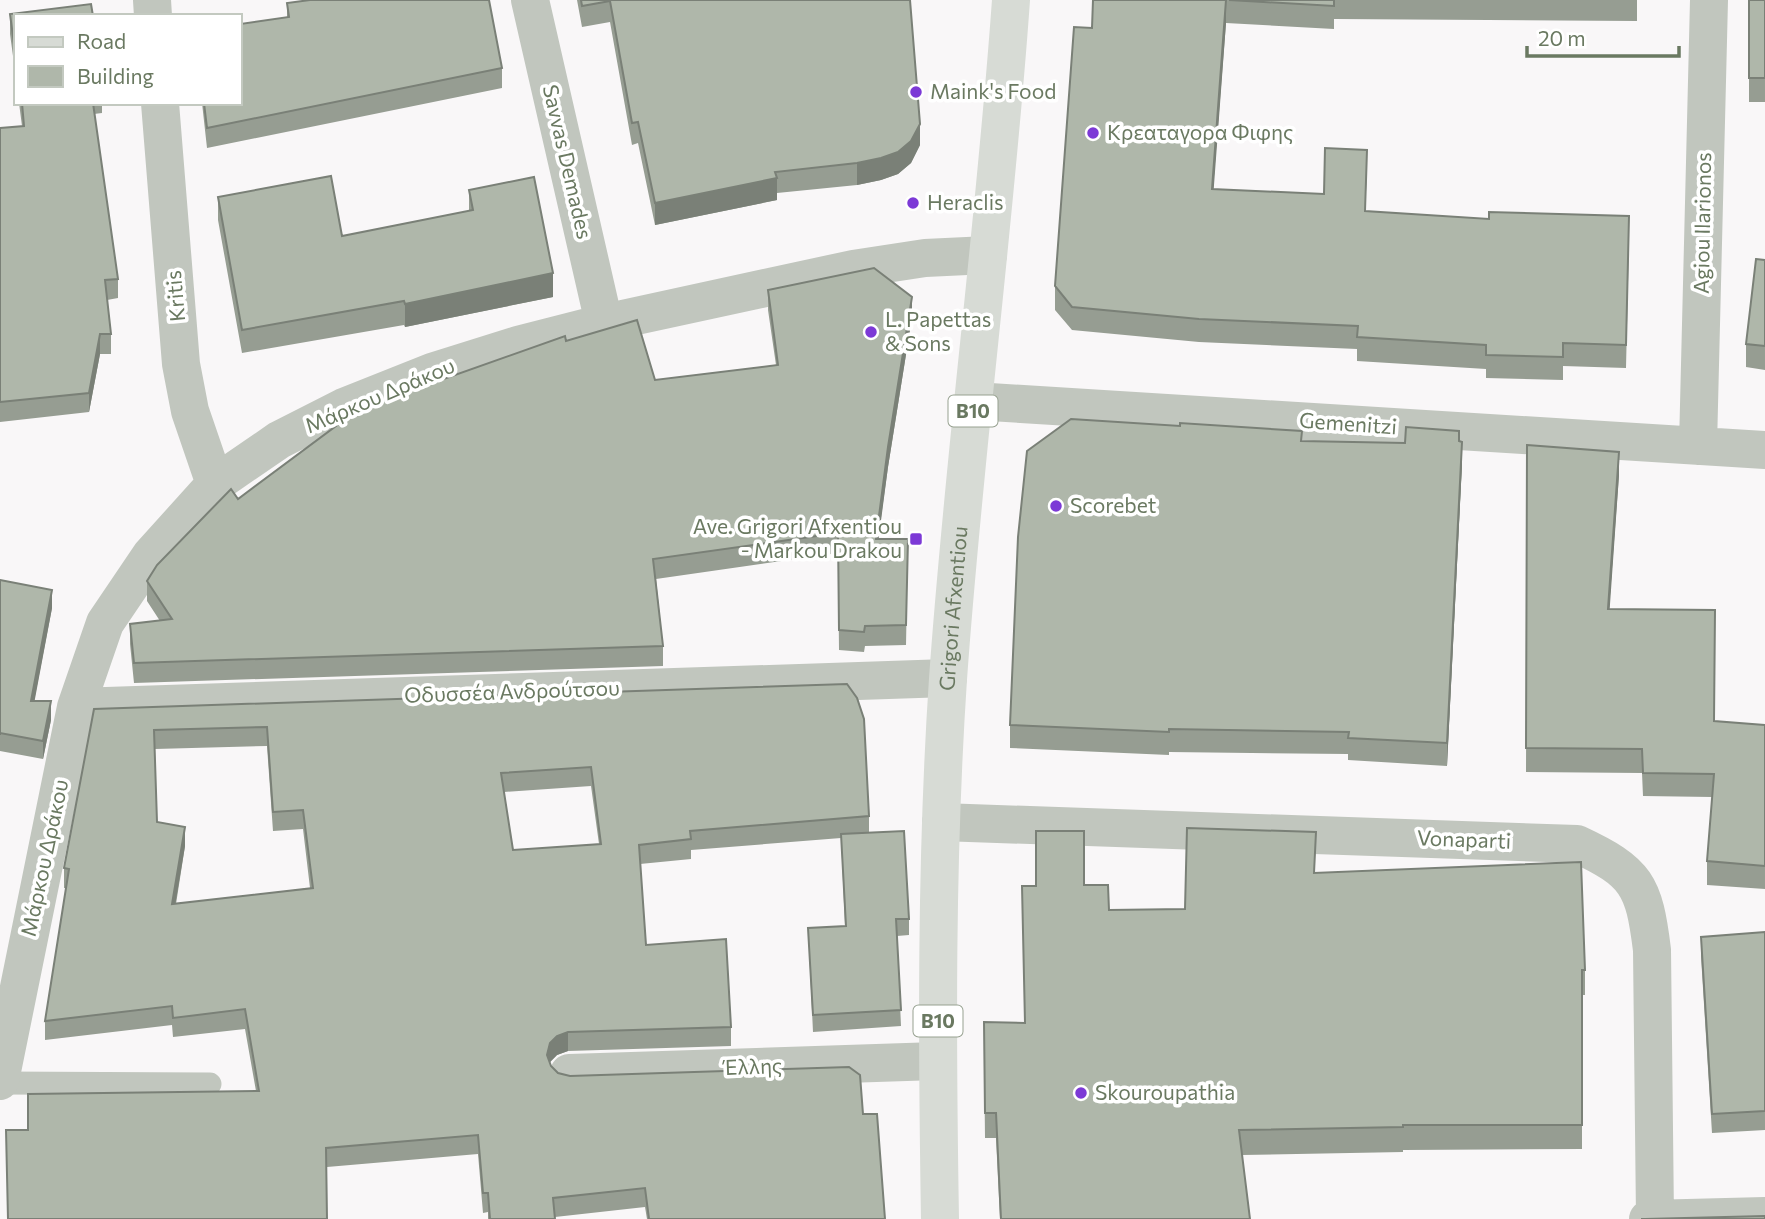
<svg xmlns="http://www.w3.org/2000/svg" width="1765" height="1219" font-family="Commissioner,sans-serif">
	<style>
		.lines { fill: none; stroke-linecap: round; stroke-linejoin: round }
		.lane { stroke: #c1c6be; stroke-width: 23 }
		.street { stroke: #c1c6be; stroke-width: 38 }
		.primary { stroke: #d7dbd5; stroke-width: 38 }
		.wall { fill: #969d92; fill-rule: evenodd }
		.shaded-wall { fill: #7a8077 }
		.building { fill: #afb7aa; stroke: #7a8077; stroke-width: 2; fill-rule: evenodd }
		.poi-dot { fill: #7c39d6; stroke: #fff; stroke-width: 2.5 }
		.labels { text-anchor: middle; stroke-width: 7; stroke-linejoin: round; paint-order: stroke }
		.shield { fill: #fff; stroke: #97a190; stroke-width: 2 }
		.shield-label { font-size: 19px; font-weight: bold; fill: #6a7961 }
		.poi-label { font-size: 21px; fill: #6a7961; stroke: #fff; text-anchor: start }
		.street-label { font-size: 21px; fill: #6a7961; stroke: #fff }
	</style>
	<rect width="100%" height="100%" fill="#f9f7f8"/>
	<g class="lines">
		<!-- lane -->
		<path class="lane" d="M0,1083L210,1084"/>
		<!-- street -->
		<path class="street" d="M152,0L153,16
			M530,0L604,323
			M160,103L181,364L190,411L215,484
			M974,401L1765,450
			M1698,446L1709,0
			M76,707L948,678
			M941,822L1577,844C1637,872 1644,885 1652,950L1655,1218
			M569,1073L937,1061
			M0,1081L76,707L105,623L151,555L215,484L279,440L344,407L432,372L518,345L604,323L853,269L925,258L988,255
			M1648,1219L1765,1216"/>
		<!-- primary -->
		<path class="primary" id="s1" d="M940,1219C937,1039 936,858 948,679C964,452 995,227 1011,0"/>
	</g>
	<!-- wall -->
	<path class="wall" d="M577,0H910L920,145L911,163L898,174L881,180L857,185L777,193V200L655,225L638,143L632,145L610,22L582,27Z
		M1093,0H1637V21L1334,19V29L1226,23L1213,189L1324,194L1367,173L1365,211L1629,239L1626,368L1563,366V380L1486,378V369L1357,361V349L1199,342L1072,330L1055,310V286L1092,28Z
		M1749,0H1765V102H1749Z
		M287,3L502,68V88L207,148L202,103H240L287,17Z
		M10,14L16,16V78L10,34Z
		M19,103H102V113L94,114L118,279V298L107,300L111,334V354H100L89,412L0,422V128L22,126Z
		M469,190L553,297L405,327L404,325L242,353L218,220V197L342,236L469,211Z
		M1765,260V370L1746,367V344Z
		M768,290L912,317L888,467L878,539H908L906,645L865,646L864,652L839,650L838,553L656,579L663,646V666L134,683L130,644V624L160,621L147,601V581L238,499L566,341L655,380L776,365L768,310Z
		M1459,441L1462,464L1447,766L1348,760V754L1169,752V755L1010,748V725L1405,443Z
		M1527,445L1619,475L1609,609L1714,721L1765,725V889L1707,885V861L1712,797L1643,796L1642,773L1526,772Z
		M0,580L52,608L34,701L51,720L43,759L0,751V753Z
		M847,684L869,816V833L909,919V935L897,936L901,1026L813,1032L808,928L845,926L841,838L691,850V859L640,864L646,945L731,1027V1046L568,1051L557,1055L550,1062L551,1066L558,1073L570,1076L863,1114L885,1219H647L645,1207L555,1217V1219H488V1212L483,1213L478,1154L327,1167L28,1130L256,1091L245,1029L173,1037L172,1025L45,1040V1021L66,888H64V868L94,709ZM267,746L273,831L303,829L310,888L176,904L185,846L157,822L155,749ZM591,786L599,844L513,850L504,792Z
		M1315,873L1585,970V995H1582V1149L1403,1150V1152L1242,1155L1250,1219H1000L996,1138H985L984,1047L1025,1023L1022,886L1084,885L1109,910L1185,909Z
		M1765,932V1130L1712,1133L1701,956V937Z"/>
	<!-- shaded-wall -->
	<path class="shaded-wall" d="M1226,0V23L1212,212V189Z
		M920,124V145L911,163L898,174L881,180L857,185V163Z
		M777,178V200L655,225V203Z
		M553,273V297L405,327V304Z
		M912,297V317L888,467L876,559V539L888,447Z
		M100,334V354L89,412V393Z
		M1462,442V464L1447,766V743Z
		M1619,452V475L1608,633V609Z
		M52,590V608L31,720V701Z
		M51,701V720L43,759V741Z
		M185,827V846L172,924V904Z
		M568,1032V1051L557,1055L550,1062L547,1055L550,1043L557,1036Z"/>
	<!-- building -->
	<path class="building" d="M310,0H489L502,68L207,128L204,103H240V24L289,17L287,3Z
		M581,0H910L920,124L911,141L898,152L881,158L857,163L775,172L777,178L655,203L638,122L632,123L610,1L582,6Z
		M1093,0H1226L1212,189L1324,194L1325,148L1367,150L1365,211L1489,219V212L1629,216L1626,345L1563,343V357L1486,355V345L1357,337L1358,326L1199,319L1072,307L1055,286L1074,27L1092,28Z
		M1229,0H1334V6Z
		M1749,0H1765V78H1749Z
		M91,4L93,16H16V59L10,14Z
		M22,103H93L118,279L105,280L111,334H100L89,393L0,402V128L24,126Z
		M331,176L342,236L473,210L469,190L534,177L553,273L405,304L404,301L242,330L218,197Z
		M1756,259L1765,260V346L1746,344Z
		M874,268L912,297L888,447L876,539H908L906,625L865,626L864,632L839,630L838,533L653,559L663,646L134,663L130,624L172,619L147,581L157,565L231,489L238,499L359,409L565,336L566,341L637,320L655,380L778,365L768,290Z
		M1071,419L1180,426V423L1302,431L1301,441L1405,443L1406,427L1459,431V441L1462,442L1447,743L1348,738L1349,732L1169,729V732L1010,725L1018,537L1027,451Z
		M1527,445L1619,452L1608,609L1715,610L1714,721L1765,725V866L1707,861L1714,774L1643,773L1642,749L1526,748Z
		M0,580L52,590L31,701H51L43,741L0,733V735Z
		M847,684L857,698L864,719L869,816L690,831L691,839L639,845L646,945L726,939L731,1027L568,1032L557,1036L550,1043L547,1055L551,1066L558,1073L570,1076L849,1067L860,1075L863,1114H877L885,1219H649L645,1188L553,1198L555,1219H490L488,1193H483L478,1135L326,1148L327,1219H8L6,1130H28V1094L259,1091L245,1009L173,1018L172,1006L45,1021L69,869L64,868L94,709ZM267,727L273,812L303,810L313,888L172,904L185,827L157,822L154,730ZM591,767L601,844L513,850L501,773Z
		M1187,828L1316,832L1314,873L1581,862L1585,970H1582V1125H1403V1127L1239,1130L1250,1219H1001L996,1113H985L984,1022L1025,1023L1022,886H1036V831H1084V885H1108L1109,910L1185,909Z
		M904,831L909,919H896L901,1010L813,1015L808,928L846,926L841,834Z
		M1765,932V1111L1712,1114L1701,937Z
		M1765,1216V1219H1641H1645Z"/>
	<!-- markers -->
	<g class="poi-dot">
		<circle cx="916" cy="92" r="7"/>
		<circle cx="1093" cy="133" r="7"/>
		<circle cx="913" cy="203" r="7"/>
		<circle cx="871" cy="332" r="7"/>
		<circle cx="1056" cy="506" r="7"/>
		<rect x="909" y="532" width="14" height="14" rx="3.5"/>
		<circle cx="1081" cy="1093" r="7"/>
	</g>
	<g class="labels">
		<!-- shield labels -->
		<g class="shield">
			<rect x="948.5" y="395.5" width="49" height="31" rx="5"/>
			<rect x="913.5" y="1005.5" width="49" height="31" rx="5"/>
		</g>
		<g class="shield-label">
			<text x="973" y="418">B10</text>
			<text x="938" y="1028">B10</text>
		</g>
		<!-- poi labels -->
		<g class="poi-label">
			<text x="930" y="99">Maink's Food</text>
			<text x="1107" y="140">Κρεαταγορα Φιφης</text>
			<text x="927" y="210">Heraclis</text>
			<text x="885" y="327">L. Papettas<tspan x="885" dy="24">&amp; Sons</tspan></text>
			<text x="1070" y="513">Scorebet</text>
			<text x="902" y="534" text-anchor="end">Ave. Grigori Afxentiou<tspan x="902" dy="24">- Markou Drakou</tspan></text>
			<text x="1095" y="1100">Skouroupathia</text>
		</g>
		<!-- street labels -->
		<g class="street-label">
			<text transform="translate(567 162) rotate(77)" y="7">Savvas Demades</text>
			<text transform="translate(1703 223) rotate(-89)" y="7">Agiou Ilarionos</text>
			<text transform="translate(176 296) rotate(-95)" y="7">Kritis</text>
			<text transform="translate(380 396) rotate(-23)" y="7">Μάρκου Δράκου</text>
			<text transform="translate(1348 424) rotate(4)" y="7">Gemenitzi</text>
			<text dy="7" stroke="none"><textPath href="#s1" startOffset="611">Grigori Afxentiou</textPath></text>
			<text transform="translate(512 692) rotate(-2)" y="7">Οδυσσέα Ανδρούτσου</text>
			<text transform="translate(1464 840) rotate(2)" y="7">Vonaparti</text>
			<text transform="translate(45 858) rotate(-78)" y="7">Μάρκου Δράκου</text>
			<text transform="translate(753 1067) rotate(-2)" y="7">Έλλης</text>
		</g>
	</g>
	<!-- legend -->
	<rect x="14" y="14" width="228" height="91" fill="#ffffff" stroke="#c3c9c0" stroke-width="2"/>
	<rect x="28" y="37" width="35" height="10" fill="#d7dbd5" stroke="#c3c9c0" stroke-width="2"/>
	<text x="77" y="49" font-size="21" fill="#6a7961">Road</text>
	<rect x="28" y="66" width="35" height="21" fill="#afb7aa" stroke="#c3c9c0" stroke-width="2"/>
	<text x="77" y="84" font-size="21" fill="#6a7961">Building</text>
	<!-- scale -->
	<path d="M1527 46v10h152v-10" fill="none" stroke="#6a7961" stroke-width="3.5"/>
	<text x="1538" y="46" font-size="21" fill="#6a7961" stroke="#ffffff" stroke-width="5" paint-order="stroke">20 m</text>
</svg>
